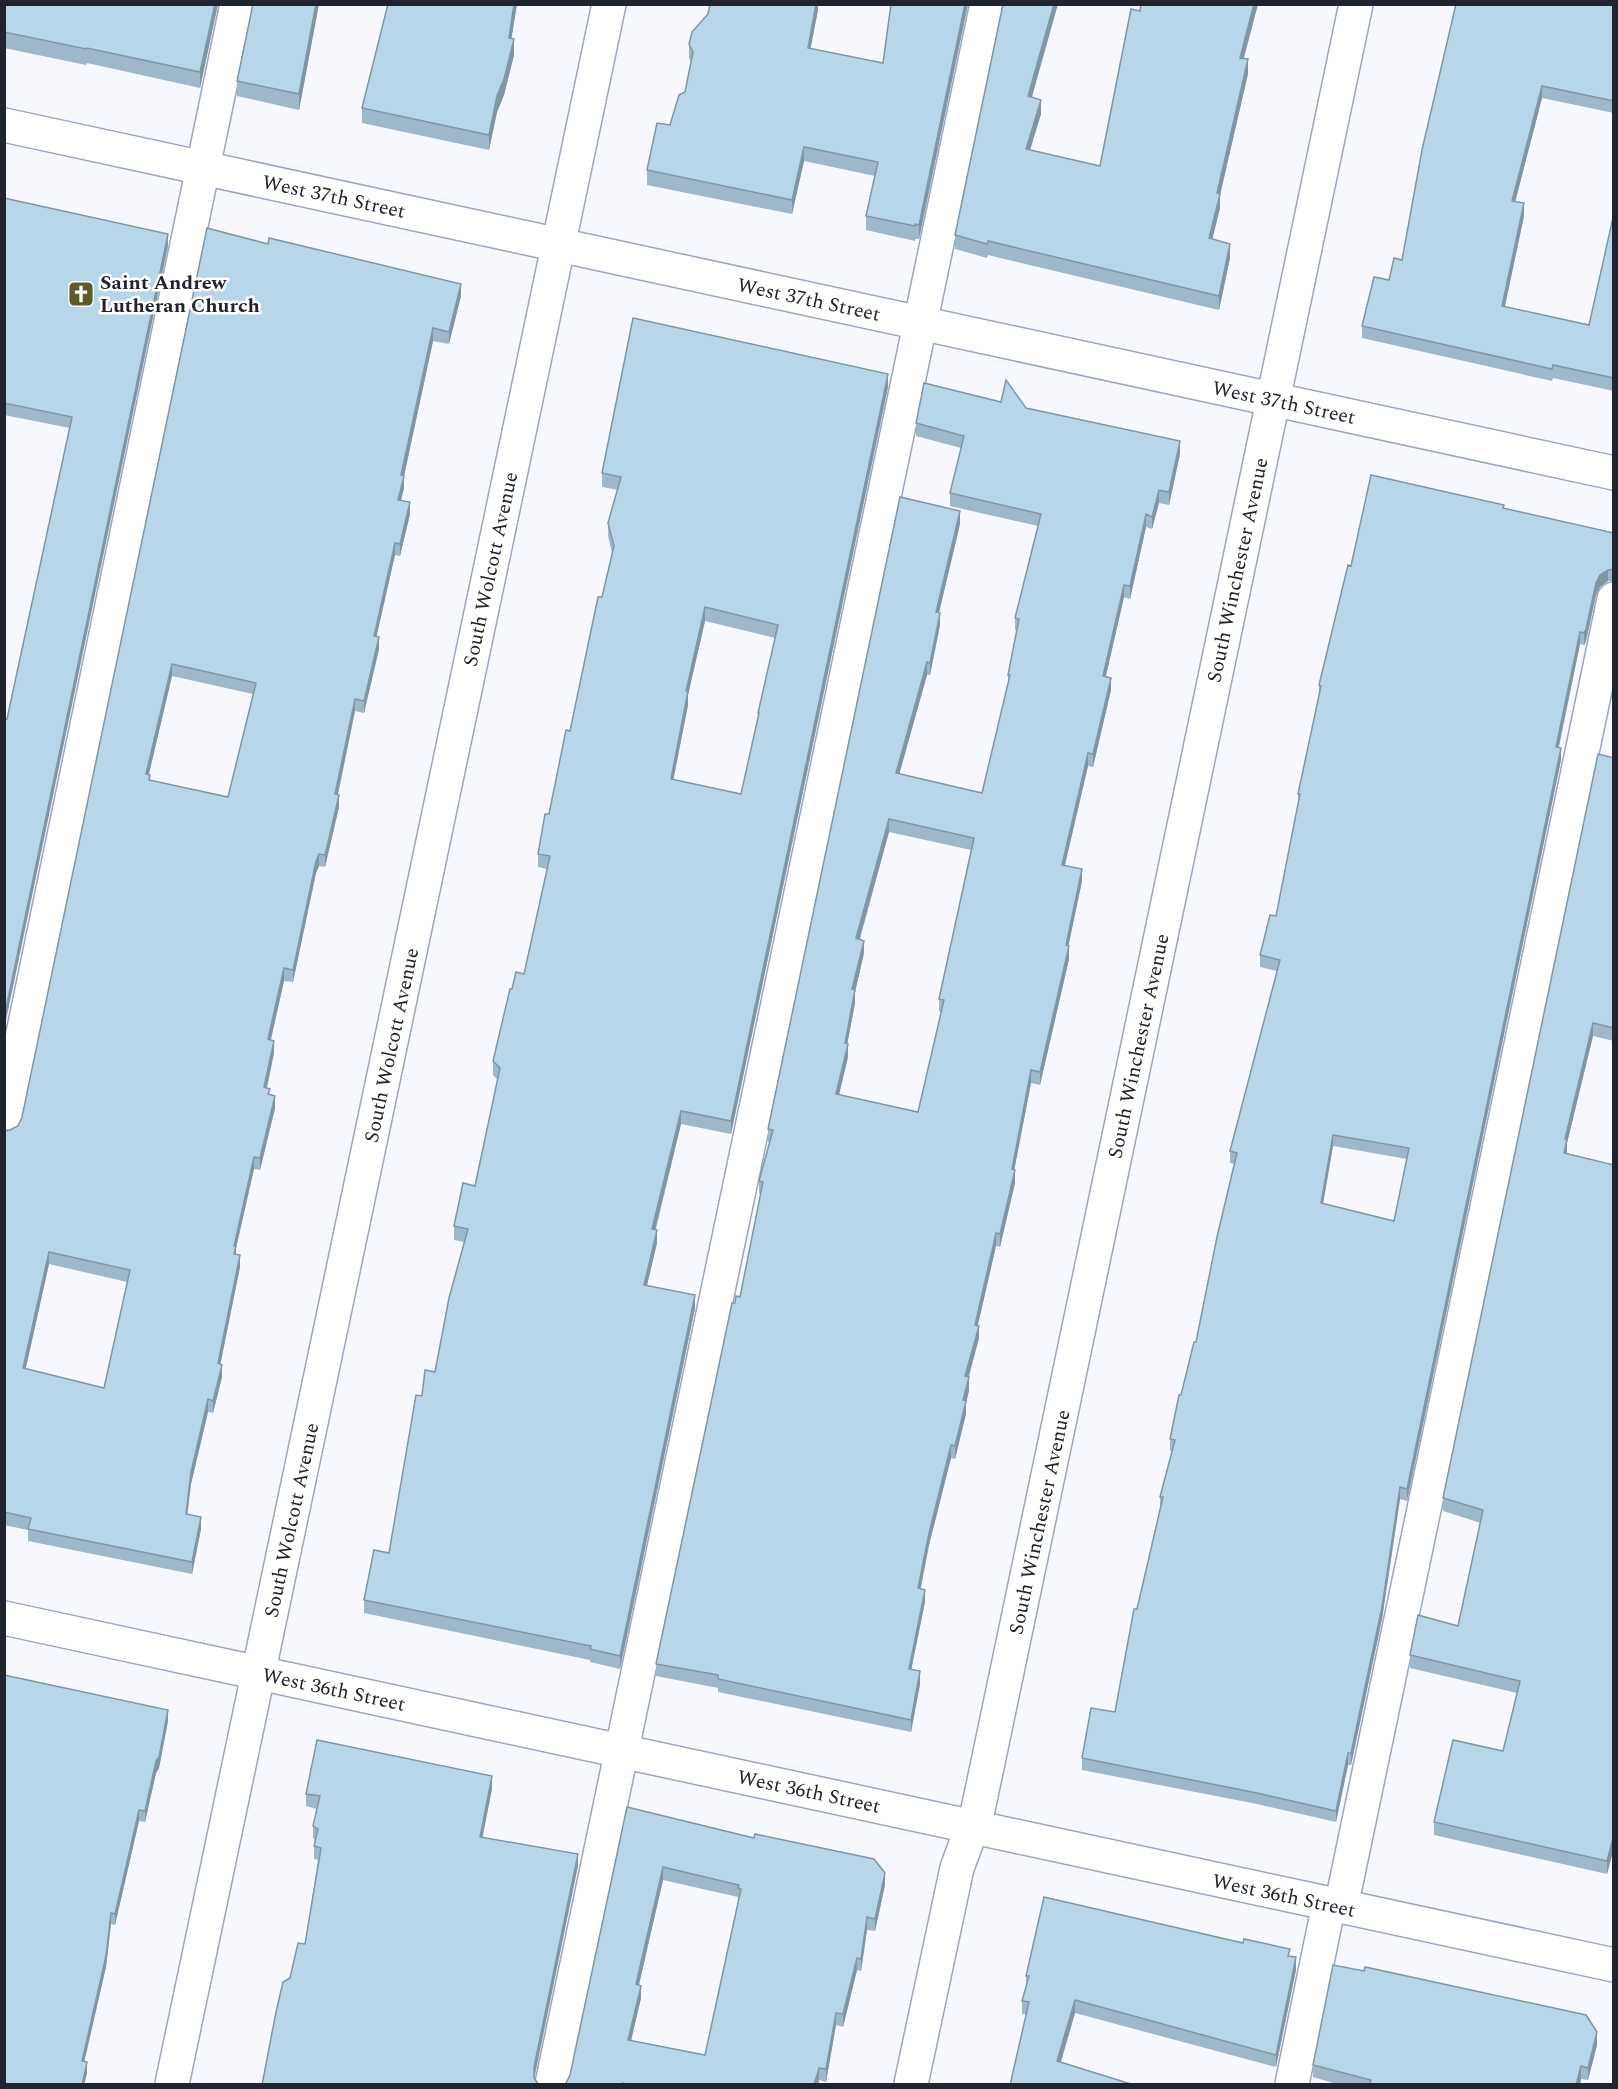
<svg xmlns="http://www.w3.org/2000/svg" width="1618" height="2089" font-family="Spectral,serif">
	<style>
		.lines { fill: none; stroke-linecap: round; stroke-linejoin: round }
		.minor-casing { stroke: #9ba6c1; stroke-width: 36 }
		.minor { stroke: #fff; stroke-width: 33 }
		.wall { fill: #9eb8c9; fill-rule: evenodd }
		.shaded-wall { fill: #8196a4 }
		.building { fill: #b8d6ea; stroke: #8196a4; stroke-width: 1.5; fill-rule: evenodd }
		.labels { text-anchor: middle; stroke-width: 5; stroke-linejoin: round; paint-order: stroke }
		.street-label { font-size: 20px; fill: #20242f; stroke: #fff }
		.poi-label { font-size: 20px; font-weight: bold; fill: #20242f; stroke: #fff; text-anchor: start }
	</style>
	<rect width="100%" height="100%" fill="#f6f8fe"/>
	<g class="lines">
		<defs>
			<path id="minor" d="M4,125L1614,473
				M4,1125L237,4
				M4,1618L1614,1965
				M1341,1907L1614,599
				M172,2084L609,4
				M552,2084L987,4
				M911,2084L957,1868L977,1814L987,1767L1356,4
				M1292,2084L1329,1904"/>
		</defs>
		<!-- minor casing -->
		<use href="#minor" class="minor-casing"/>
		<!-- minor -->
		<use href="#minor" class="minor"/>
	</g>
	<!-- wall -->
	<path class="wall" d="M4,4H218L200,88L87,63L86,65L4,48Z
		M319,4L299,110L237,96V81Z
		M517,4L511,38L514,55L504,95L497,112L489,150L362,123V108Z
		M818,4V10L810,49L883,63L891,4H968L919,239H915V241L866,230V216L875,176L804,161L792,214L647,185V170L670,125L685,92L691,62L689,58V44Z
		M1141,4H1258L1244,58L1248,74L1220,195V208L1212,239L1230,258L1219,310L988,255L987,258L955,249V235L1031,97L1041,114L1030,150L1100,166Z
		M1456,4H1614V113L1542,98L1515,202L1524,216L1505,307L1589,325L1614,213V391L1553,378L1552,381L1362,338V326L1402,260Z
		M4,198L168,246L7,719L70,428L4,415Z
		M207,228L461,296L449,344L433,341L404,476V488L401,500L410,514L400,556L395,555L376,636L379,649L364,713L355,711L338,795L339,807L325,867L319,866L316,873L293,982L284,981L271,1040L274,1053L267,1088L275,1108L260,1170L254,1169L236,1248V1254L240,1267L220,1364L222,1377L213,1413L208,1412L191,1484L187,1514L201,1529L192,1574L28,1541V1530L4,1525V1131L10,1130L18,1126L22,1117ZM172,676L253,694L228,797L150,780L149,774ZM49,1264L127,1282L104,1388L26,1368Z
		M888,387L731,1134L681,1124L656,1229L657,1243L647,1285L695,1308L620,1669L590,1662V1660L364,1613V1600L389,1553L422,1396L435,1372L464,1242L454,1240V1226L475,1186L498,1080L493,1075V1061L512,989L524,974L547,869L538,867V854L549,814L570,731L612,553L608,536V523L618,490L602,487V473ZM705,621L775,638L758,713V721L741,794L673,779L688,705V695Z
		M1026,408L1180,454L1169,505L1159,503L1152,529L1146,527L1130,599L1124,597L1106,676L1111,690L1093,767L1088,766L1065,865L1082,881L1068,946L1069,959L1040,1085L1031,1083L1014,1170L1015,1183L1000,1247L996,1246L978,1325L979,1338L969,1377V1390L966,1404V1414L955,1459L951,1458L929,1545L921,1588L925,1602L911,1669L920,1684L911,1732L718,1692V1688L656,1676V1664L735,1303L740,1297L761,1194L759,1193V1181L770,1142H768V1129L960,524L939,613L940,625L930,675H927L899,774L982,793L1008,685V675L1017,631L1015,630V618L1038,526L950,506V493L961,448L916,436V423ZM889,832L971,850L939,999V1011L941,1012L918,1112L839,1095L848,1057L847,1044L855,1003V992L864,953L860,939Z
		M1504,508L1614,533V581H1608L1600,587L1596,595L1586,641L1584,645L1580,644L1559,747L1561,760L1407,1501L1400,1499L1382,1619L1351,1765H1348L1336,1822L1257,1804L1082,1770V1758L1115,1712L1160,1508V1497L1172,1451H1170V1439L1181,1395L1196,1342L1235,1164L1230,1163V1151L1277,971L1260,967V955L1276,916L1298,805V794L1319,695V685L1351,566ZM1333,1146L1407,1159L1394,1221L1323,1204Z
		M1614,758V1041L1593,1036L1567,1143V1154L1614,1165V1847L1607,1874L1434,1835V1822L1503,1751L1517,1693L1410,1668V1655L1458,1626L1481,1523L1443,1511V1498Z
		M168,1721L159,1768L156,1773L145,1822L139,1821L115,1925L111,1924L106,1967L84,2061L87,2073L84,2085H4Z
		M492,1789L482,1837L578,1866L290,1978L305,1944L318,1860L314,1859V1846L315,1840L313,1838V1826L317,1809L306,1806V1794Z
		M627,1807L885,1885L875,1931L867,1930L861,1971L857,1970L843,2027L836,2025L826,2082L819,2080L818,2085H565L570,2075ZM663,1880L738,1897V1901L705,2055L631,2041L641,1998L639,1985Z
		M1290,1956L1296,1970L1276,2067L1075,2013L1061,2062L1010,2085L1026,2014H1022V2001L1026,1988V1976Z
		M1597,2045L1588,2080L1581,2079L1580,2085H1340L1313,2077V2065Z"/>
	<!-- shaded-wall -->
	<path class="shaded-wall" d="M215,4H218L200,88V72Z
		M316,4H319L299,110V94Z
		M514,4H517L509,54V38Z
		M816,4H818V10L808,62V48Z
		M965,4H968L919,239V225Z
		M1054,4H1058L1028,111V96Z
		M1254,4H1258L1240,72V58Z
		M514,39V55L504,95L497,112L489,150V135L497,96Z
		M1248,59V74L1220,195V208L1209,253V238L1217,193Z
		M1542,86V98L1512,214V201Z
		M1041,100V114L1026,163V149Z
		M804,147V161L792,214V200Z
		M1524,203V216L1502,319V306Z
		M168,234V246L4,1030V1018Z
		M1230,244V258L1219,310V296Z
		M461,284V296L449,344V332Z
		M433,328V341L404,476V488L398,512V500L401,475Z
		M888,374V387L731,1134V1121Z
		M1180,441V454L1169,505V492Z
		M1159,490V503L1152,529V517Z
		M410,502V514L400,556V544Z
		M960,511V524L936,625V612Z
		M1146,514V527L1130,599V586Z
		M395,543V555L374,648V636Z
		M1608,570V581L1600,587L1596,595L1586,641L1584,645V633L1596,583L1600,575Z
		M1124,585V597L1103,688V676Z
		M705,607V621L688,695V705L671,792V779L686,691Z
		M940,613V625L930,675V663Z
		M1580,632V644L1556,759V747Z
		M379,637V649L364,713V701Z
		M927,662V675L896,786V773Z
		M172,664V676L146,786V774Z
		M1111,678V690L1093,767V754Z
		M355,699V711L335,807V794Z
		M1561,748V760L1407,1501V1489Z
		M1088,753V766L1062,877V865Z
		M339,795V807L325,867V855Z
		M889,819V832L856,951V938Z
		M319,854V866L316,873L293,982V970L316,861Z
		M1082,869V881L1067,953L1069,946V959L1040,1085V1072Z
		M864,941V953L855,992V1003L845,1056V1043L852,989Z
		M284,968V981L268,1051V1039Z
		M1593,1023V1036L1567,1143V1152L1564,1166L1565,1139Z
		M274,1041V1053L264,1100V1087Z
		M848,1044V1057L836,1107V1094Z
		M1031,1070V1083L1012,1182V1169Z
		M275,1096V1108L260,1170V1158Z
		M681,1111V1124L652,1242V1229Z
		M1333,1135V1146L1321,1215V1203Z
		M254,1157V1169L236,1248V1258L234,1266V1246Z
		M1015,1170V1183L1000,1247V1234Z
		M657,1230V1243L644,1298V1285Z
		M996,1233V1246L975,1337V1325Z
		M49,1252V1264L23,1380V1368Z
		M240,1255V1267L218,1376V1363Z
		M695,1295V1308L620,1669V1656Z
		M979,1326V1338L965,1389V1376Z
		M222,1365V1377L213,1413V1401Z
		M969,1377V1390L966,1404V1414L955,1459V1446L963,1400Z
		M208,1399V1412L191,1484L186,1526V1514L191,1472Z
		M951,1445V1458L929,1545L918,1600V1588L929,1533Z
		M1400,1487V1499L1382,1619L1351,1765V1753Z
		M201,1517V1529L192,1574V1562Z
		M925,1590V1602L909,1681V1669Z
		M920,1671V1684L911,1732V1720Z
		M168,1710V1721L159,1768L156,1773L145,1822V1811Z
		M1348,1753V1765L1336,1822V1811Z
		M492,1776V1789L480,1850V1837Z
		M139,1810V1821L115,1925V1914Z
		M1614,1834V1847L1607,1874V1861Z
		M578,1854V1866L534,2080V2067Z
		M663,1867V1880L636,1997V1984Z
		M885,1873V1885L875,1931V1919Z
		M111,1913V1924L106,1967L82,2072V2061Z
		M867,1917V1930L861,1971V1959Z
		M1296,1957V1970L1276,2067V2055Z
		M857,1958V1970L843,2027V2014Z
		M641,1986V1998L628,2053V2040Z
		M1075,2000V2013L1057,2074V2061Z
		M836,2013V2025L826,2082V2069Z
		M1597,2032V2045L1588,2080V2068Z
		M87,2062V2073L84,2085H82Z
		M1581,2066V2079L1580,2085H1576Z
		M819,2068V2080L818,2085H814Z"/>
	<!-- building -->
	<path class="building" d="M4,4H215L200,72L87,48L86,49L4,32Z
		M253,4H316L299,94L237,81Z
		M388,4H514L509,38L514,39L504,79L497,96L489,135L362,108Z
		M710,4H816L808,48L883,63L891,4H965L919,225L915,224V226L866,216L878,162L804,147L792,200L647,170L657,123L670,125L679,95L685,92L693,52L689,44L692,32L708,14Z
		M1003,4H1054L1028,96L1041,100L1026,149L1100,166L1131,9L1140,11L1141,4H1254L1240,58L1248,59L1217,193L1220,194L1209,238L1230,244L1219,296L988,241L987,244L955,235Z
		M1456,4H1614V101L1542,86L1512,201L1524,203L1502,306L1589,325L1614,213V378L1553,365L1552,369L1362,326L1374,277L1389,280L1394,258L1402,260L1422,150Z
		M4,198L168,234L4,1018V718L7,719L72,417L4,403Z
		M207,228L268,244L269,238L461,284L449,332L433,328L401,475L404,476L398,500L410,502L400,544L395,543L374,636L379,637L364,701L355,699L335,794L339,795L325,855L319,854L316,861L293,970L284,968L268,1039L274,1041L264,1087L270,1089L268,1094L275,1096L260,1158L254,1157L234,1246H236L234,1254L240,1255L218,1363L222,1365L213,1401L208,1399L191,1472L186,1514L201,1517L192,1562L28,1529L31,1518L4,1512V1131L10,1130L18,1126L22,1117ZM172,664L256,683L228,797L149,780L150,775L146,774ZM49,1252L130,1270L104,1388L23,1368Z
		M633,318L888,374L731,1121L681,1111L652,1229L657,1230L644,1285L695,1295L620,1656L590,1649L591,1646L364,1600L374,1550L389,1553L416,1395L422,1396L425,1370L435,1372L449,1298L468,1229L454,1226L463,1183L475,1186L500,1068L493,1061L510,989H512L516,972L524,974L550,856L538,854L545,814H549L566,730L570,731L598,597H602L614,546L608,523L621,477L602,473ZM705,607L778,625L758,713H759L741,794L671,779L688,691H686Z
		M1006,380L1026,408L1180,441L1169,492L1159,490L1152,517L1146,514L1130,586L1124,585L1103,676L1111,678L1093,754L1088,753L1062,865L1082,869L1066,945L1069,946L1040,1072L1031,1070L1012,1169L1015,1170L1000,1234L996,1233L975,1325L979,1326L965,1376L969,1377L963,1400L966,1401L955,1446L951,1445L929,1533L918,1588L925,1590L909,1669L920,1671L911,1720L718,1679V1675L656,1664L732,1303H735L736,1296L740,1297L763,1182L759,1181L773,1130L768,1129L900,497L960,511L936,612L940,613L930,663L927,662L896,773L982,793L1010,675H1008L1019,619L1015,618L1041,514L950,493L964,436L916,423L924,383L1001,402ZM889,819L974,838L939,999L944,1000L918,1112L836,1094L848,1044L845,1043L855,990L852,989L864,941L856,938Z
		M1371,475L1504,505L1503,508L1614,533V569L1608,570L1600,575L1596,583L1586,629L1584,633L1580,632L1556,747L1561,748L1407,1489L1400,1487L1382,1607L1351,1753H1348L1336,1811L1257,1793L1082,1758L1091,1708L1115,1712L1134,1609H1137L1163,1497H1160L1175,1440L1170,1439L1179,1395H1181L1194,1342H1196L1217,1237L1237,1153L1230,1151L1280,960L1260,955L1270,915L1276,916L1300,794H1298L1321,686L1319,685L1348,565L1351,566ZM1333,1135L1409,1148L1394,1221L1321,1203Z
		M1598,754L1614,758V1028L1593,1023L1565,1139H1567L1564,1153L1614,1165V1834L1607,1861L1434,1822L1453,1740L1503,1751L1520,1681L1410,1655L1418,1615L1458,1626L1483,1510L1443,1498Z
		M4,1675L168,1710L159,1757L156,1761L145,1811L139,1810L115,1914L111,1913L106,1956L82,2061L87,2062L82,2085H4Z
		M317,1740L492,1776L480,1837L578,1854L534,2067V2078L539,2085H262L276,2012L283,1982L290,1978L298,1943L305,1944L321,1848L314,1846L318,1829L313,1826L320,1796L306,1794Z
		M627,1807L754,1838L755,1834L874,1859L885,1873L875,1919L867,1917L861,1959L857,1958L843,2014L836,2013L826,2069L819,2068L814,2085H629L623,2083V2085H565L570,2075ZM663,1867L739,1885L738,1888L741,1889L705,2055L628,2040L641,1986L636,1984Z
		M1044,1897L1243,1943L1244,1939L1290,1949L1288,1956L1296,1957L1276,2055L1075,2000L1057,2061L1134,2085H1010L1029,2002L1022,2001L1029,1976H1026Z
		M1333,1965L1364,1971L1365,1967L1586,2015L1597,2032L1588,2068L1581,2066L1576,2085H1370L1371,2080L1313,2065Z"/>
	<!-- icons -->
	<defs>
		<symbol id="church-square" viewBox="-11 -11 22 22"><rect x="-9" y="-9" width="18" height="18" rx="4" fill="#5d5c29" stroke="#fff"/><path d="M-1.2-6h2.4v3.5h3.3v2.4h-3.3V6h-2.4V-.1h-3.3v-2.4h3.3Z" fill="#fff"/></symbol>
	</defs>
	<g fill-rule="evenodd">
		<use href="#church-square" x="66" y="279" width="30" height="30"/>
	</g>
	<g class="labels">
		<!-- street labels -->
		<g class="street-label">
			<text transform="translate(334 196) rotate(12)" y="7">West 37th Street</text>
			<text transform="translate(809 299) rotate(12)" y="7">West 37th Street</text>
			<text transform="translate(1284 402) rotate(12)" y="7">West 37th Street</text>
			<text transform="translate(490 569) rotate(-78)" y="7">South Wolcott Avenue</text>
			<text transform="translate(1237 570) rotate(-78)" y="7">South Winchester Avenue</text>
			<text transform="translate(391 1045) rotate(-78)" y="7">South Wolcott Avenue</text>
			<text transform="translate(1138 1046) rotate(-78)" y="7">South Winchester Avenue</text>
			<text transform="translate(291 1520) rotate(-78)" y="7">South Wolcott Avenue</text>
			<text transform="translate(1039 1522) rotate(-78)" y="7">South Winchester Avenue</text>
			<text transform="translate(334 1689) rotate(12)" y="7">West 36th Street</text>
			<text transform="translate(809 1791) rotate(12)" y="7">West 36th Street</text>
			<text transform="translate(1284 1895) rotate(12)" y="7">West 36th Street</text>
		</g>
		<!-- poi labels -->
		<g class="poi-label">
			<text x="100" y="289">Saint Andrew<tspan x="100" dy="23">Lutheran Church</tspan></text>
		</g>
	</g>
	<!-- border -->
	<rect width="1618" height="2089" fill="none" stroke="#20242f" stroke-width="12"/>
</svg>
